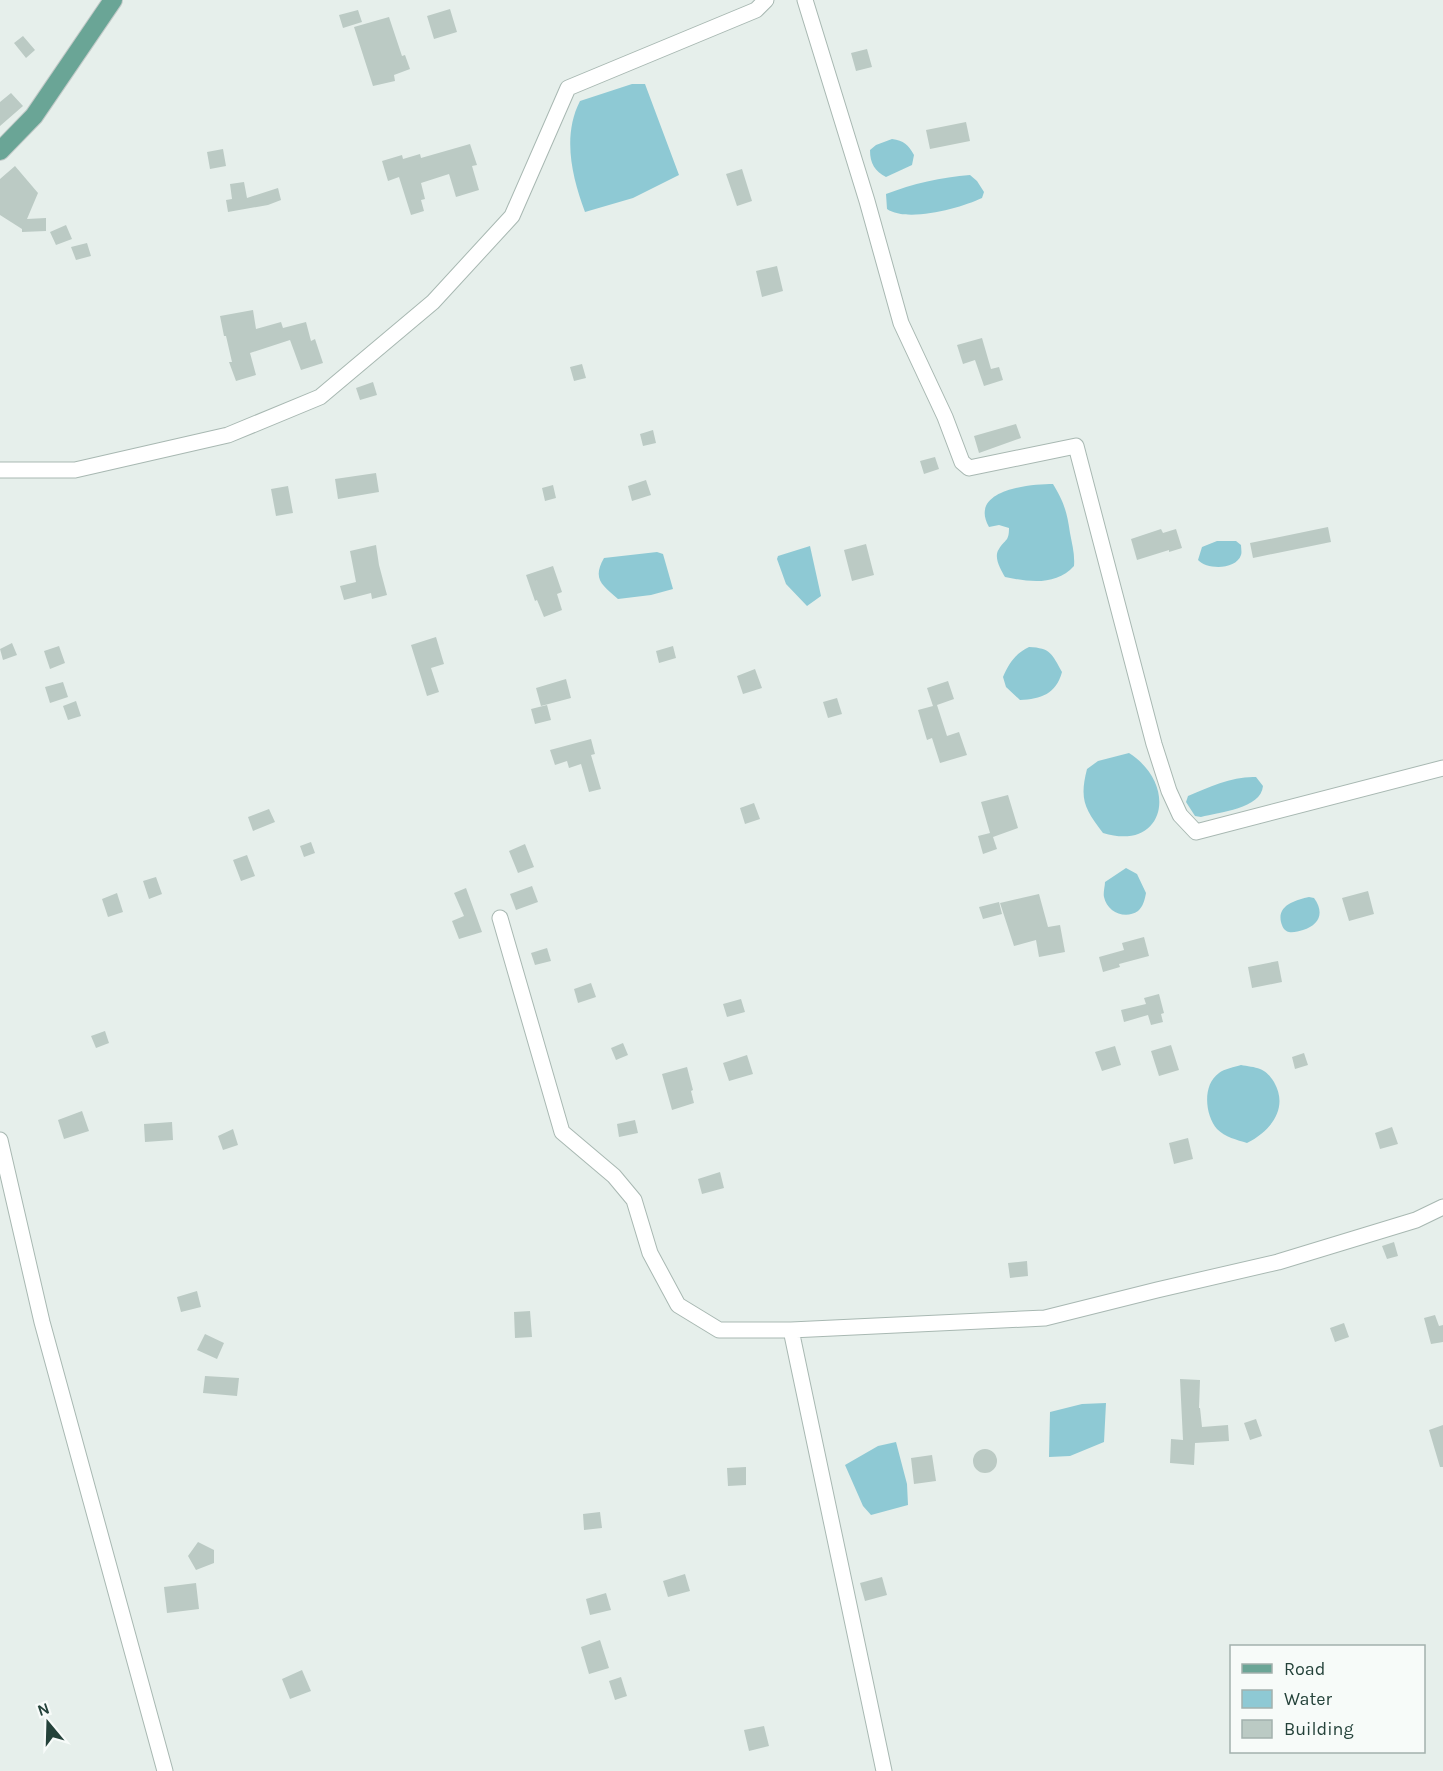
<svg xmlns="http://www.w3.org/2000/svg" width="1443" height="1771" font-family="Karla,sans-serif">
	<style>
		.water { fill: #8ec9d4 }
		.building { fill: #bbcac4 }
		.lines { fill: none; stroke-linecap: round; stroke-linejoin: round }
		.street-casing { stroke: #a8b8b2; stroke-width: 17 }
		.primary-casing { stroke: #c2cac8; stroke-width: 20 }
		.street { stroke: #fff; stroke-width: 15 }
		.primary { stroke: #6aa596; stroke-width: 18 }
	</style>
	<rect width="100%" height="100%" fill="#e6efeb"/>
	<!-- water -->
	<path class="water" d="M632,84H645L679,175L633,198L585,212C572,177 562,136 580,101Z
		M892,139C904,141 908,144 914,155L912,165L886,177C875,171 870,164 870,150L876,145Z
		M970,175L977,181L984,192L982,198C961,208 907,223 887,209L886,194C912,184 942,177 970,175Z
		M1053,484C1064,502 1067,512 1070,533C1072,544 1075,554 1074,566C1056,586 1029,582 1005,577C1001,570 993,557 999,549C1005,539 1009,542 1009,528L999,525L989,527C968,490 1029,484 1053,484Z
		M1217,541H1236L1241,545C1241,547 1242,553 1241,555C1236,570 1207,570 1198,560L1202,547Z
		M810,546L821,596L807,606L786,584L777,559L778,556Z
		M657,552L663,554L673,589L651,595L618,599C602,585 592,579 604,558Z
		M1029,647C1051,648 1052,654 1062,672C1056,694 1041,699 1020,700L1006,687L1003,677C1009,663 1015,654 1029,647Z
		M1129,753C1179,785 1165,852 1103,833C1085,809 1079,800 1087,769L1098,761Z
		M1256,777L1263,786C1261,809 1219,812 1201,817L1195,816L1186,802L1188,796C1209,787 1233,776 1256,777Z
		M1126,868L1137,874L1146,893C1145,899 1143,907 1138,911C1125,920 1107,912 1104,897C1103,893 1105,886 1105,882Z
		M1309,897L1314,898C1325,913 1319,925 1303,930C1299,931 1293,933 1289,932C1284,931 1282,926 1281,922C1277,905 1296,900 1309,897Z
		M1241,1065C1247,1066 1255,1067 1260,1069C1266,1071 1271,1077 1274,1082C1289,1108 1271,1131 1247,1143C1237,1140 1225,1137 1217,1129C1205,1115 1202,1085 1219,1073C1224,1069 1235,1067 1241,1065Z
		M1106,1403L1104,1442L1070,1456L1049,1457L1050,1412L1082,1404Z
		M896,1442L907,1484L908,1505L871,1515L863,1506L845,1465L878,1446Z"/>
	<!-- building -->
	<path class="building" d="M450,9L457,32L434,39L427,16Z
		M358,10L362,22L343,28L339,15Z
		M389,17L402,56L405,55L410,69L394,75L395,81L373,86L354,27Z
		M23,36L35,50L26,58L14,43Z
		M867,49L872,67L856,71L851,53Z
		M11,93L23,106L0,126V102Z
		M966,122L970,141L930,149L926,130Z
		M470,144L477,165L472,166L479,190L456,197L449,174L421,183L425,199L421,200L424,211L411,215L399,177L388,181L382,161L402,155L403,159L420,154L421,158Z
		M223,149L226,166L210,169L207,152Z
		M15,166L38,193L27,219L46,218V231L22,232V229L0,215V179Z
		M742,169L752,201L737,206L726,174Z
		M244,182L247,198L278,188L281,200L268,205L228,212L226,200L232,199L230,184Z
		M66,225L72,239L56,245L50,232Z
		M87,243L91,256L76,260L71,247Z
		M777,266L783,291L762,297L756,271Z
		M253,310L256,329L281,322L283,328L306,322L311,341L315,339L323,363L301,370L290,340L250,353L256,375L236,381L229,362H232L226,336H224L220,316Z
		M982,338L991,369L999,367L1003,380L984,386L975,360L963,364L957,345Z
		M582,364L586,378L574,381L570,367Z
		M373,382L377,395L360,400L356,388Z
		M1016,424L1021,438L979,453L974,436Z
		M653,430L656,443L643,446L640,434Z
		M935,457L939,469L924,474L920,461Z
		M376,473L379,492L338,499L335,479Z
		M646,480L651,495L632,501L628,486Z
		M553,485L556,498L545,501L542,488Z
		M288,486L293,513L276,516L271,489Z
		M1328,527L1331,542L1253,558L1250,543Z
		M1161,529L1163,533L1176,529L1182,548L1169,552V550L1137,560L1131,539Z
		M866,544L874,575L852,581L844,550Z
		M376,545L379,565L387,595L372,599L371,593L344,600L340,586L356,582L350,551Z
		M553,566L562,592L557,594L562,610L544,617L537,600L535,601L526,575Z
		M436,637L444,664L431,668L439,692L427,696L411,645Z
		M12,643L17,655L3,660L0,649Z
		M59,646L65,663L50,669L44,651Z
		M673,646L676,658L659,663L656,651Z
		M755,669L762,688L743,694L737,676Z
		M566,679L571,698L541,706L536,688Z
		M948,681L954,699L937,705L947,736L959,732L967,755L940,763L932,738L927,740L918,710L933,706L927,688Z
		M63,682L68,697L50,703L45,687Z
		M837,698L842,714L828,718L823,702Z
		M76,701L81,716L68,720L63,706Z
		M547,705L551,720L535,724L531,709Z
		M591,739L595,754L591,755L601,789L589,792L581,764L569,768L567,761L555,765L550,750Z
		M1008,795L1018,828L993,837L997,849L983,854L978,836L990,833L981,802Z
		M754,803L760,819L745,824L740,808Z
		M269,809L275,822L253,831L248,817Z
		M311,842L315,853L304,857L300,846Z
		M525,844L534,867L518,873L509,851Z
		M247,855L255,876L241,881L233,860Z
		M156,877L162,894L149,899L143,881Z
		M532,886L538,902L516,910L510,894Z
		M466,888L482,932L459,939L452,921L464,916L454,893Z
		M1368,891L1374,914L1349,921L1342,898Z
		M117,893L123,912L108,917L102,899Z
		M1039,894L1048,927L1060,925L1065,952L1039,957L1036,940L1014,946L1000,903Z
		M999,902L1002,914L983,919L979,907Z
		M1144,937L1149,956L1119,964L1120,967L1103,972L1099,957L1124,950L1122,943Z
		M547,948L551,961L535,965L531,953Z
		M1278,961L1282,982L1252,988L1248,967Z
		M591,983L596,997L578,1003L574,989Z
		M1159,994L1164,1013L1161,1014L1163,1022L1151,1025L1148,1015L1124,1022L1121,1010L1146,1004L1144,998Z
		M741,999L745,1012L727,1017L723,1004Z
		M105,1031L109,1043L96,1048L91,1036Z
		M623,1043L628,1055L616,1060L611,1048Z
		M1171,1045L1179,1070L1159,1076L1151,1051Z
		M1115,1046L1121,1065L1102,1071L1095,1052Z
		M1304,1053L1308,1065L1295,1069L1292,1057Z
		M747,1055L753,1074L729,1081L723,1063Z
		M687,1067L693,1090L691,1091L694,1103L672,1110L662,1074Z
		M82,1111L89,1131L64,1139L58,1120Z
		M635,1120L638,1133L619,1137L617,1124Z
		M172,1122L173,1140L145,1142L144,1124Z
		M1392,1127L1398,1144L1380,1149L1375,1133Z
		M233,1129L238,1145L223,1150L218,1136Z
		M1188,1138L1193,1159L1174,1164L1169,1143Z
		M720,1172L724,1188L702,1194L698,1179Z
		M1394,1242L1398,1256L1387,1259L1382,1246Z
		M1027,1261L1028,1276L1010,1278L1008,1263Z
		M197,1291L201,1307L181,1312L177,1297Z
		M530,1311L532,1337L515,1338L514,1312Z
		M1435,1315L1439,1326L1443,1325V1342L1431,1344L1424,1318Z
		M1344,1323L1349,1337L1335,1342L1330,1328Z
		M205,1334L224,1343L217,1359L197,1350Z
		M205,1376L239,1378L237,1396L203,1393Z
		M1180,1379L1200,1380L1199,1408H1200L1202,1427L1228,1425L1229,1441L1195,1443L1194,1465L1170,1463L1171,1439L1183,1440Z
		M1256,1419L1262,1436L1250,1440L1244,1423Z
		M1443,1425V1467H1440L1429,1430Z
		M973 1461a12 12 0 1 1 24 0a12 12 0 1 1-24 0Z
		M932,1455L936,1481L914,1484L911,1458Z
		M746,1467V1485L728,1486L727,1468Z
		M600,1512L602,1528L584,1530L583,1514Z
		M198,1542L214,1550V1563L196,1570L188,1556Z
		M685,1574L690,1591L668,1597L663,1581Z
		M882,1577L887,1595L865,1601L860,1583Z
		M196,1583L199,1609L167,1613L164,1587Z
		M606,1593L611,1610L590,1615L586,1599Z
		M600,1640L609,1668L589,1674L581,1647Z
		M302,1670L311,1691L290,1699L282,1679Z
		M621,1677L627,1696L615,1700L609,1681Z
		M764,1726L769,1746L749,1751L744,1730Z"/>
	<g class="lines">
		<defs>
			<path id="street" d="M805,0L867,201L901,323L945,417L962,462L969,468L1076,446L1154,744L1169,791L1180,815L1196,832L1443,768
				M0,470H75L228,435L320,397L433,302L512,216L568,88L756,10L766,0
				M500,918L562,1132L614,1176L634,1200L650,1253L678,1305L719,1330H791L1045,1318L1157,1290L1278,1262L1416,1220L1443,1207
				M0,1140L42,1322L165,1771
				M791,1330L884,1771"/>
			<path id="primary" d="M0,151L34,116L113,0"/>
		</defs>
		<!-- street casing -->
		<use href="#street" class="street-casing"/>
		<!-- primary casing -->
		<use href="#primary" class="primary-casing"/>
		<!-- street -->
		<use href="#street" class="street"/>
		<!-- primary -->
		<use href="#primary" class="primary"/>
	</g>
	<!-- legend -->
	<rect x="1230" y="1645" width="195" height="108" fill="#f7fbf9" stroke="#a3b1ad" stroke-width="1.5"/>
	<rect x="1242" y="1664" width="30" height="9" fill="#6aa596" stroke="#a3b1ad" stroke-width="1.5"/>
	<text x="1284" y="1675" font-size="18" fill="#24423a">Road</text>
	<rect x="1242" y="1690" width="30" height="18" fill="#8ec9d4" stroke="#a3b1ad" stroke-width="1.5"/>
	<text x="1284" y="1705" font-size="18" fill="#24423a">Water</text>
	<rect x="1242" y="1720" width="30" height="18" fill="#bbcac4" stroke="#a3b1ad" stroke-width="1.5"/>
	<text x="1284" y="1735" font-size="18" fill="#24423a">Building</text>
	<!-- north arrow -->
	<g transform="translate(48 1723) rotate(341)" stroke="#f7fbf9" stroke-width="4.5" paint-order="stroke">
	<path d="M0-4.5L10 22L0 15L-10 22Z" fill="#24423a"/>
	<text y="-9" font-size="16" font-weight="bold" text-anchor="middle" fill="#24423a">N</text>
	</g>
</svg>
